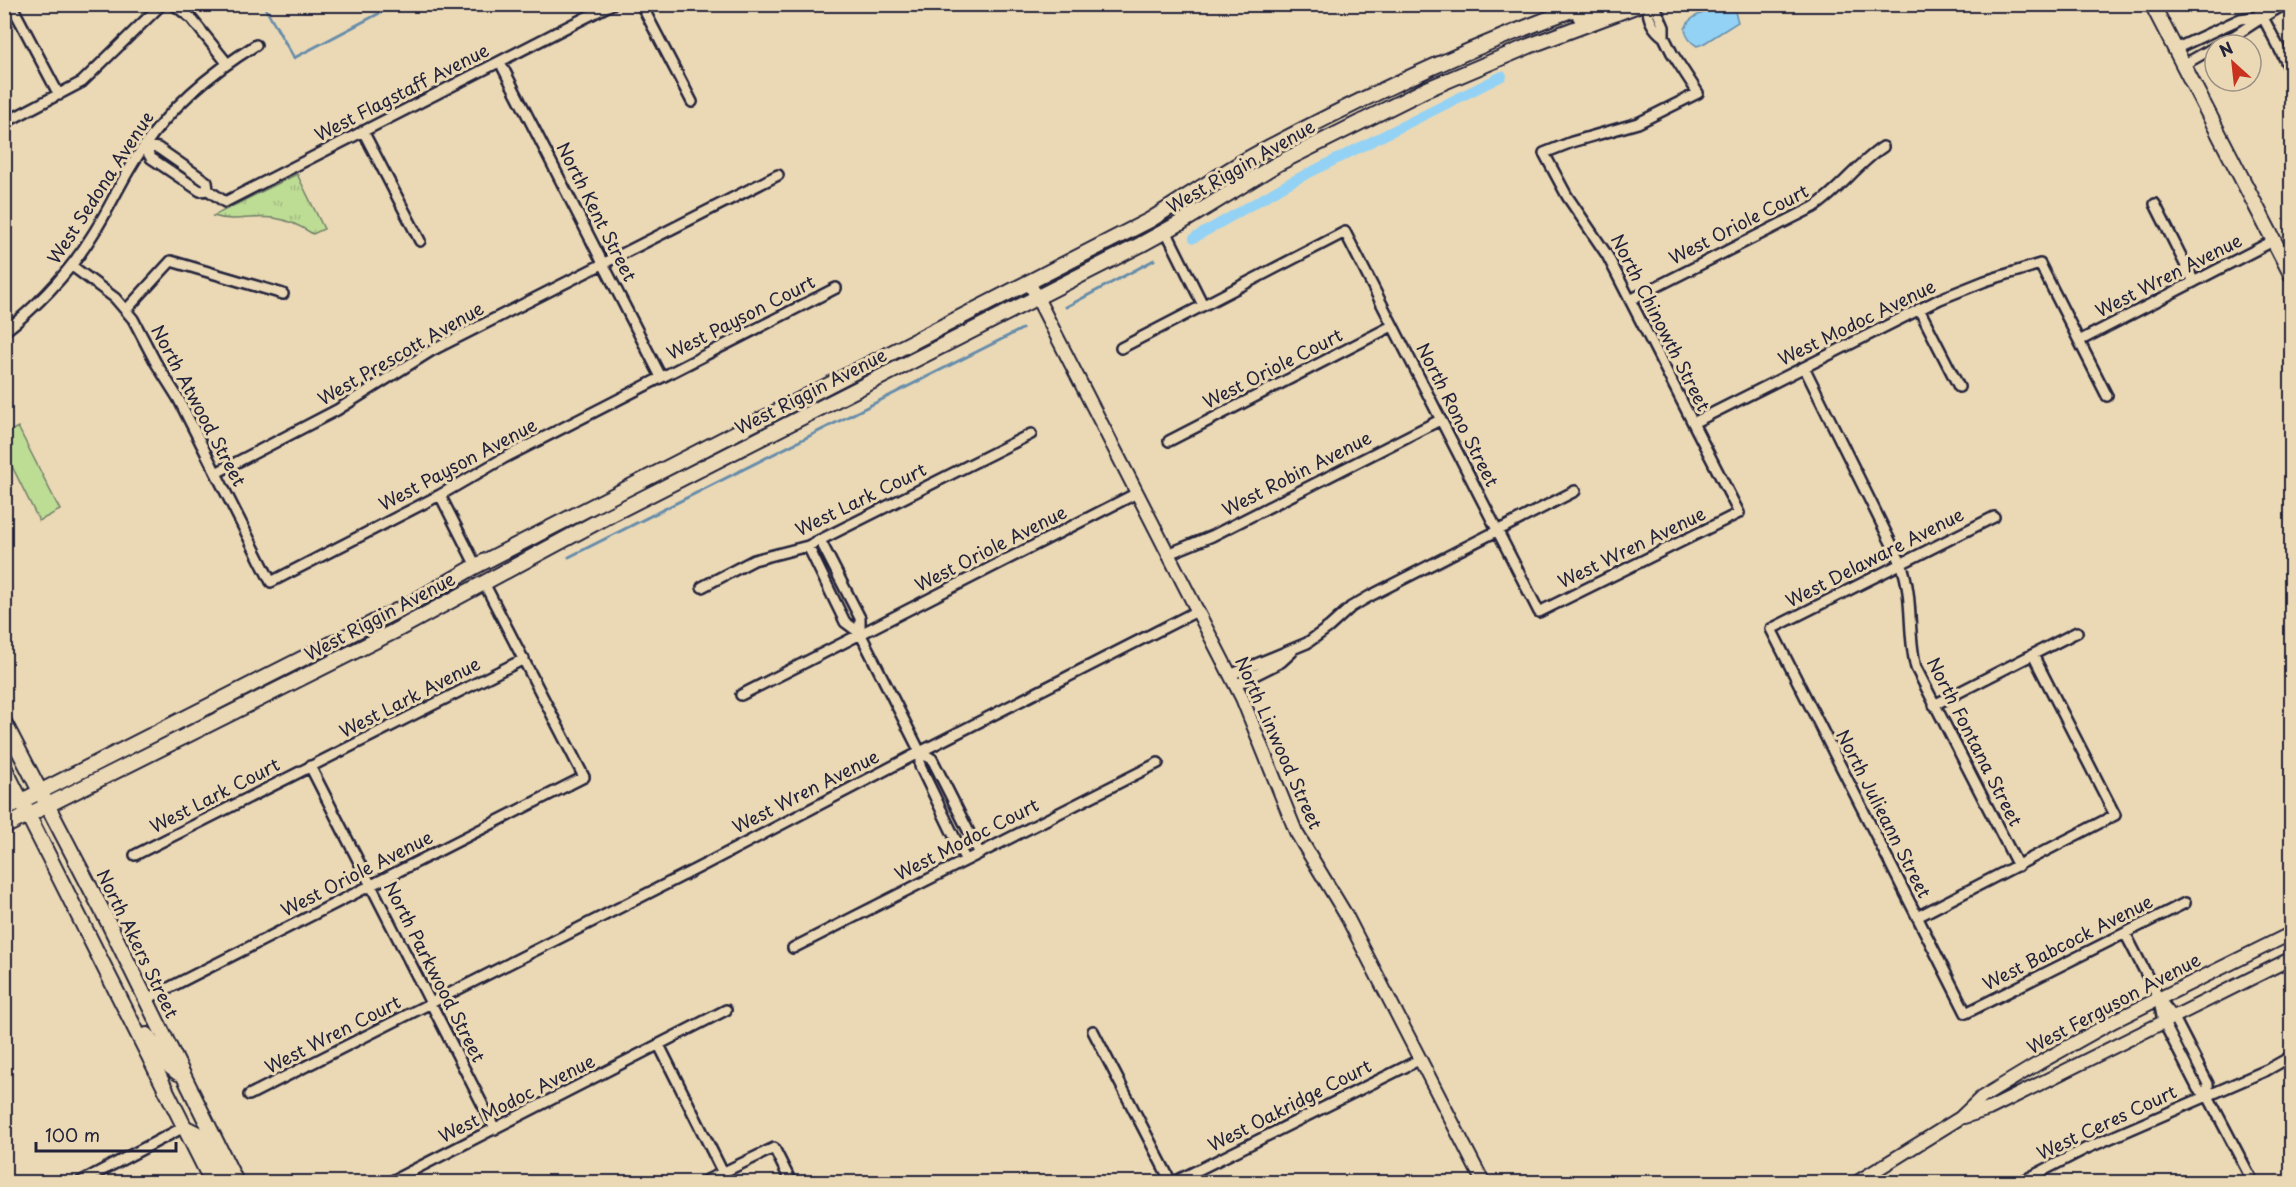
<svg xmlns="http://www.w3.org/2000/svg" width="2296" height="1187" font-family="'Playpen Sans',sans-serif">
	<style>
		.grass { fill: #bddc94; stroke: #707f68; stroke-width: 1.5 }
		.park { fill: url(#park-tufts); stroke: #707f68; stroke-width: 1.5 }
		.water { fill: #93d2f4; stroke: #668caa; stroke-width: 1.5 }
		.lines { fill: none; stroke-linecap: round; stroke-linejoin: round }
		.stream { stroke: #668caa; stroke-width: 3 }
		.canal { stroke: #93d2f4; stroke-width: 10 }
		.minor-casing { stroke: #22223b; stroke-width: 14 }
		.tertiary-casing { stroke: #22223b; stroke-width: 16 }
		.secondary-casing { stroke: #22223b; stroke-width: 18 }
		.minor { stroke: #ebd9b6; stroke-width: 9 }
		.tertiary { stroke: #ebd9b6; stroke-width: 12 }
		.secondary { stroke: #ebd9b6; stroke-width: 14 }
		.labels { text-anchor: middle; stroke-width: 6; stroke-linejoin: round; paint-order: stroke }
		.street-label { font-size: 18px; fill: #22223b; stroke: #ebd9b6 }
	</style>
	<defs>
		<pattern id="park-tufts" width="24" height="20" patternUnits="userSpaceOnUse" patternTransform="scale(1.5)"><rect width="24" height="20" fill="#bddc94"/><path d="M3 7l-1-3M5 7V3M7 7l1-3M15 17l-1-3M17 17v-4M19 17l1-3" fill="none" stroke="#a2bc80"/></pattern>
	</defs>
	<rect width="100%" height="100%" fill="#ebd9b6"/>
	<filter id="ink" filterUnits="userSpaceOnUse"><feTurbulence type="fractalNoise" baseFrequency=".0167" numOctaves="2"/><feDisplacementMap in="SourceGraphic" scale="12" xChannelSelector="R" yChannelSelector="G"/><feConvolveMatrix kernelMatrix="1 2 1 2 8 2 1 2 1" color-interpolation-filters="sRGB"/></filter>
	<g filter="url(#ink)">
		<!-- grass -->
		<path class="grass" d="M18,427L60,510L39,521L5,452V434Z"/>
		<!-- park -->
		<path class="park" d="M297,174L324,229L313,234C302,227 288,220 274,218C255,215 235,223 213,216Z"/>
		<!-- water -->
		<path class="water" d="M1721,5H1733L1738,22L1703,44L1697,46C1690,42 1686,37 1685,29L1689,21L1696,16Z"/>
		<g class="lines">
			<!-- stream -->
			<path class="stream" d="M263,4L294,58L397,4
				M1066,307L1154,260
				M569,557L1022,329"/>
			<!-- canal -->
			<path class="canal" d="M1194,238L1291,182L1502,76"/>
			<defs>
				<path id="minor" d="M11,4L59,95
					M173,4L191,18L227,63
					M641,4L692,102
					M1648,4C1647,18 1653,29 1664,37
					M2256,4L2292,73
					M2219,45C2242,32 2262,16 2286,4
					M2175,49L2240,19L2262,16
					M500,62L661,377
					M2183,65L2215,47
					M4,123L82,82L162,4
					M363,131L420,241
					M144,146L151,158L200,191L208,190L225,202L612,4
					M144,146L158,148L207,182L208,190
					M2155,204L2194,282
					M1166,231L1203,305
					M72,266L115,298L133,319L156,363L178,398L271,582L440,495L504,458L836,288
					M1630,300L1814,207C1840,190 1857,164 1883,147
					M127,309L171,261L283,294
					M1919,309L1959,387
					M4,332C41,303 71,271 95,231C112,204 124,174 143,148C172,105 212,72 256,45
					M2079,341L2273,241
					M1121,348L1345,232L1539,612L1739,513L1607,255L1567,196L1544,153L1572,142L1638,123L1698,93L1672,53L1664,37V27L1654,4
					M1804,367L1901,563C1914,598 1907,633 1916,668L2018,866
					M1693,423L1940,299L1985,281L2040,264L2107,396
					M1169,441L1392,326
					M216,473L337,410L431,351L778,175
					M440,495L476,566
					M1994,517L1771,629L1966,1013L2185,903
					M820,540L860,618V633L920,752V766L965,859
					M808,546L845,622L860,633
					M1168,554L1212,536L1440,420
					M702,587L754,560L808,546L1031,434
					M1230,675L1307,643L1329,627L1351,607L1370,596L1575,491
					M1235,685L1281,662L1292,652
					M741,695L1137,493
					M1934,705L2077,632
					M920,752L932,759L979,852
					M310,766L495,1129
					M135,855L524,659
					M1917,917L2115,815L2033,655
					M2125,933L2159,999L2173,1016L2208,1084V1096L2253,1182
					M793,948L1158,763
					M145,1000L584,777L484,583
					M2159,1001L2163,1021L2198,1089L2208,1096
					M1093,1031L1171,1182
					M659,1045L723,1173
					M249,1095L698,868L920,752L1197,611
					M80,1182L184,1127
					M390,1182L726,1010
					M703,1182L774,1148L791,1182
					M1174,1182L1421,1059
					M2021,1182L2085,1149L2267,1070L2292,1056"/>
				<path id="tertiary" d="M1029,282L1242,698L1296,832L1346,915L1483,1182
					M1964,1117L1989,1109L2292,958
					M1857,1182L1960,1118L1981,1098L2039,1063L2114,1021L2292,933"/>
				<path id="secondary" d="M2152,4L2292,276
					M1580,16L1611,4
					M4,722L107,920L236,1182
					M4,767L212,1182
					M4,810L408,605L476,566L1150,220C1184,199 1217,176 1251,157C1360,98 1471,46 1588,4
					M4,827L393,632L610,515L1140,245L1182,222L1277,164L1425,90L1529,46L1641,4
					M147,1035L164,1062L178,1073
					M184,1127L200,1135L227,1179"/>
			</defs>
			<!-- minor casing -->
			<use href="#minor" class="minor-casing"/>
			<!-- tertiary casing -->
			<use href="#tertiary" class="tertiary-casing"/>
			<!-- secondary casing -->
			<use href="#secondary" class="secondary-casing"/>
			<!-- minor -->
			<use href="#minor" class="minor"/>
			<!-- tertiary -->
			<use href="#tertiary" class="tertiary"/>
			<!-- secondary -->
			<use href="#secondary" class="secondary"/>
		</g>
	</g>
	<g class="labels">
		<!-- street labels -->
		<g class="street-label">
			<text transform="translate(402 93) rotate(-27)" y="6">West Flagstaff Avenue</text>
			<text transform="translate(1241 167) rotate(-30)" y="6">West Riggin Avenue</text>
			<text transform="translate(101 188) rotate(-57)" y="6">West Sedona Avenue</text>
			<text transform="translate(596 212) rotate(63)" y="6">North Kent Street</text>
			<text transform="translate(1739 225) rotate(-27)" y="6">West Oriole Court</text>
			<text transform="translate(2169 276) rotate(-27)" y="6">West Wren Avenue</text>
			<text transform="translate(741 318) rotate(-27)" y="6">West Payson Court</text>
			<text transform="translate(1660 323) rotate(63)" y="6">North Chinowth Street</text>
			<text transform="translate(1857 323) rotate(-26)" y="6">West Modoc Avenue</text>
			<text transform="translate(401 354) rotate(-30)" y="6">West Prescott Avenue</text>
			<text transform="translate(1273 369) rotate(-27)" y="6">West Oriole Court</text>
			<text transform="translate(811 392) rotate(-27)" y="6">West Riggin Avenue</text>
			<text transform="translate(198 406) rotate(62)" y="6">North Atwood Street</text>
			<text transform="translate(1457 415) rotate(63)" y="6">North Rono Street</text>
			<text transform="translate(458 465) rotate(-28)" y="6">West Payson Avenue</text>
			<text transform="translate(1297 474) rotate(-27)" y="6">West Robin Avenue</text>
			<text transform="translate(861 500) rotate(-26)" y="6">West Lark Court</text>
			<text transform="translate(1632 548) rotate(-26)" y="6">West Wren Avenue</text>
			<text transform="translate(991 549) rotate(-27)" y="6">West Oriole Avenue</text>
			<text transform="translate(1875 558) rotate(-27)" y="6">West Delaware Avenue</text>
			<text transform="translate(380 617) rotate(-28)" y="6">West Riggin Avenue</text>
			<text transform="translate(410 698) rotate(-27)" y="6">West Lark Avenue</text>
			<text transform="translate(1974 742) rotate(63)" y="6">North Fontana Street</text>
			<text transform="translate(1278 743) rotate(66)" y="6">North Linwood Street</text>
			<text transform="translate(806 792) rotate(-27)" y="6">West Wren Avenue</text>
			<text transform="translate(215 796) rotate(-27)" y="6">West Lark Court</text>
			<text transform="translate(1883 814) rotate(63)" y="6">North Julieann Street</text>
			<text transform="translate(967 840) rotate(-27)" y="6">West Modoc Court</text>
			<text transform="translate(357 874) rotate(-27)" y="6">West Oriole Avenue</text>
			<text transform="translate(2068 943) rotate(-27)" y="6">West Babcock Avenue</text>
			<text transform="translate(137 944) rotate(64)" y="6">North Akers Street</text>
			<text transform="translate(434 972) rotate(63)" y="6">North Parkwood Street</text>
			<text transform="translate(2114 1004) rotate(-28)" y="6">West Ferguson Avenue</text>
			<text transform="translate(333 1035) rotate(-27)" y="6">West Wren Court</text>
			<text transform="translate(517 1099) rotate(-27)" y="6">West Modoc Avenue</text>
			<text transform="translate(1290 1106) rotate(-27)" y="6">West Oakridge Court</text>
			<text transform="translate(2107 1123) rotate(-25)" y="6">West Ceres Court</text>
		</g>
	</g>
	<!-- margin -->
	<rect width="2296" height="1187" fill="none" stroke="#ebd9b6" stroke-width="24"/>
	<rect x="12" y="12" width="2272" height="1163" fill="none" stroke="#22223b" stroke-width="2" filter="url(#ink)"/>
	<!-- north arrow -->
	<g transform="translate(2233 63) rotate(333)"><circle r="28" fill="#ebd9b6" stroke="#9b9085" stroke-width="1.5"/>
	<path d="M0-4.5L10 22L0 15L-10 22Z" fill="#c8321e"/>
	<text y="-9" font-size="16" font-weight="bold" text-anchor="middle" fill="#22223b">N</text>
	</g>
	<!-- scale -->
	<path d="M36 1142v9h140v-9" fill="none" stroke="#22223b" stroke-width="3"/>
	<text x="45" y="1142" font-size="18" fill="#22223b" stroke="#ebd9b6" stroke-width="4.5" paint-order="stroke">100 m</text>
</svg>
